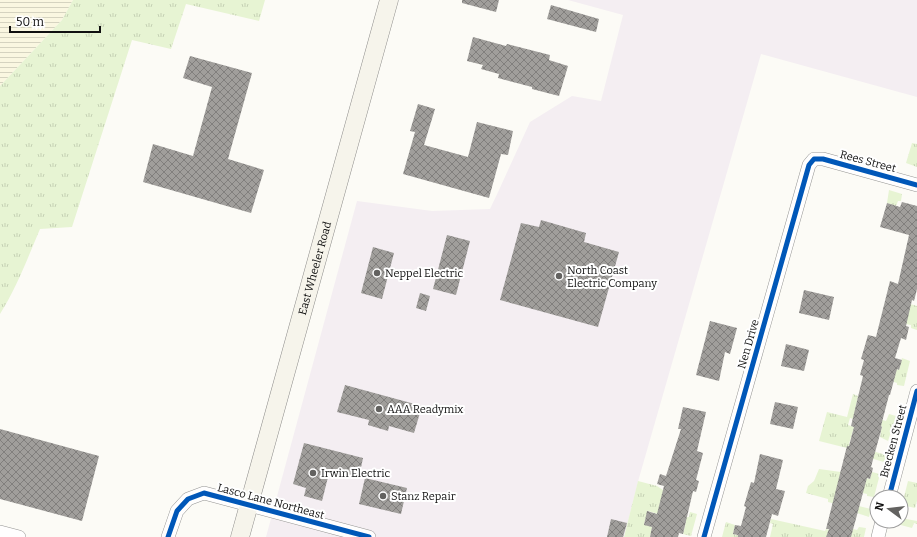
<svg xmlns="http://www.w3.org/2000/svg" width="917" height="537" font-family="Bitter,serif">
	<style>
		.industrial { fill: #f4eef2 }
		.farmland { fill: url(#farmland-rules) }
		.grass { fill: url(#grass-tufts) }
		.building { fill: url(#building-cross-hatch) }
		.lines { fill: none; stroke-linecap: round; stroke-linejoin: round }
		.street-casing { stroke: #969694; stroke-width: 14 }
		.secondary-casing { stroke: #8d8c8a; stroke-width: 19 }
		.street { stroke: #fffefe; stroke-width: 13 }
		.secondary { stroke: #f6f4eb; stroke-width: 18 }
		.cycleway-casing { stroke: #fff; stroke-width: 8 }
		.cycleway { stroke: #0057b8; stroke-width: 5 }
		.poi-dot { fill: #636260; stroke: #fff; stroke-width: 1.5 }
		.labels { text-anchor: middle; stroke-width: 4; stroke-linejoin: round; paint-order: stroke }
		.street-label { font-size: 11px; fill: #101010; stroke: #fff }
		.poi-label { font-size: 11px; fill: #101010; stroke: #fff; text-anchor: start }
	</style>
	<defs>
		<pattern id="farmland-rules" width="6" height="5" patternUnits="userSpaceOnUse"><rect width="6" height="5" fill="#faf7e1"/><path d="M0 2.5h6" fill="none" stroke="#d5d3c0"/></pattern>
		<pattern id="grass-tufts" width="24" height="20" patternUnits="userSpaceOnUse"><rect width="24" height="20" fill="#e7f4d3"/><path d="M3 7l-1-3M5 7V3M7 7l1-3M15 17l-1-3M17 17v-4M19 17l1-3" fill="none" stroke="#c5d0b4"/></pattern>
		<pattern id="building-cross-hatch" width="8" height="8" patternUnits="userSpaceOnUse"><rect width="8" height="8" fill="#a09e9b"/><path d="M0 0l8 8M0 8l8-8" fill="none" stroke="#817f7d"/></pattern>
	</defs>
	<rect width="100%" height="100%" fill="#fcfbf6"/>
	<!-- industrial -->
	<path class="industrial" d="M568,0H917V97L761,54L639,478L624,537H266L357,201L432,211L490,209L499,190L530,122L572,96L601,101L623,15Z"/>
	<!-- farmland -->
	<path class="farmland" d="M0,0H73L62,20L0,86Z"/>
	<!-- grass -->
	<path class="grass" d="M73,0H265L259,21L186,4L171,49L132,40L72,227L40,229C28,257 17,287 0,314V86L62,20Z
		M912,143L917,144V167L906,163Z
		M889,190L902,194L901,201H898L896,206L887,203Z
		M907,303L917,306V330L911,328V325L906,324L884,306V304L900,308Z
		M902,358L910,361L904,386L897,385V383L894,382V380L888,378L871,362L899,370Z
		M853,394L858,396L854,415L872,417L886,421L889,414L896,416L888,441L880,437L882,426L850,418L848,425L854,427L849,444L886,455L884,462L870,458L871,452L848,446L847,448L819,441L827,412L847,417Z
		M819,469L841,472L870,479L872,472L880,474L874,497L867,496V494L853,491L834,500L871,509L869,517L857,513L858,510L828,502V499L806,493L808,486L814,481Z
		M638,481L657,486L663,490L681,517H689L690,512L697,514L691,536L683,534L686,522L648,511L644,524L652,527L650,537H624Z
		M908,481L917,483V501L915,508L902,505Z
		M901,518L917,521V524L914,523L912,528L897,524L898,521H901Z
		M771,519L825,531L826,529L851,535L853,529L857,530L859,527L866,528L864,537H770L773,524L770,523Z
		M726,522L735,525L733,534L745,537H722Z"/>
	<!-- building -->
	<path class="building" d="M462,0H499L496,12L462,3Z
		M551,5L599,19L596,32L547,19Z
		M473,37L506,46L507,44L550,55L549,60L568,66L559,96L532,89V87L498,78L499,74L481,69L483,65L467,61Z
		M190,56L252,73L228,159L264,170L251,213L143,182L153,144L193,156L212,87L183,78Z
		M418,104L435,109L424,145L468,157L477,122L513,131L508,155L501,154L489,198L403,174L415,132L410,131Z
		M902,202L917,206V289L914,301L912,300L906,326L909,327L906,340L901,338L895,358L902,360L899,370L897,369L890,395H889L881,426L882,427L871,467L873,468L872,472L870,479L867,478L851,537H826L829,529H826L847,446H849L854,427L851,426L863,376L860,375L864,360L861,359L868,335L876,337L890,281L898,284L909,235L880,227L887,203L900,207Z
		M541,220L586,233L584,242L619,252L598,327L500,300L521,223L539,227Z
		M447,235L470,241L456,295L433,289Z
		M373,247L394,253L382,299L361,293Z
		M804,290L834,297L829,320L799,313Z
		M420,293L430,296L426,311L416,308Z
		M710,321L737,328L730,354L725,352L719,381L696,375Z
		M786,344L809,350L804,371L781,366Z
		M345,385L422,406L414,433L389,426L388,431L368,425L369,420L337,412Z
		M775,402L798,407L793,429L770,424Z
		M683,407L706,412L697,451L703,453L696,480L699,481L696,492L693,491L683,534L679,533L678,537H650L652,527L644,525L647,511L657,514L664,486L657,484L660,474L666,476L681,429H678Z
		M0,429L99,456L82,521L0,499Z
		M304,443L363,458L359,477L330,469L322,501L304,496L306,488L293,484Z
		M760,454L783,460L776,489L785,491L778,516L772,514L766,537H738V535L733,534L735,525L741,526L746,507L744,506L751,482L754,483Z
		M365,478L407,488L401,514L359,504Z
		M611,519L627,523L623,537H607Z"/>
	<g class="lines">
		<defs>
			<path id="street" d="M889,497L917,391
				M0,532L19,537
				M168,537L177,511L188,499L204,493L369,537
				M704,537L809,165L814,159H823L917,185
				M878,537L882,521"/>
			<g id="secondary">
				<path id="s1" d="M240,537L389,0"/>
			</g>
		</defs>
		<!-- street casing -->
		<use href="#street" class="street-casing"/>
		<!-- secondary casing -->
		<use href="#secondary" class="secondary-casing"/>
		<!-- street -->
		<use href="#street" class="street"/>
		<!-- secondary -->
		<use href="#secondary" class="secondary"/>
		<defs>
			<path id="cycleway" d="M889,497L917,391
				M168,537L177,511L188,499L204,493L369,537
				M704,537L809,165L814,159H823L917,185"/>
		</defs>
		<!-- cycleway casing -->
		<use href="#cycleway" class="cycleway-casing"/>
		<!-- cycleway -->
		<use href="#cycleway" class="cycleway"/>
	</g>
	<!-- markers -->
	<g class="poi-dot">
		<circle cx="377" cy="273" r="4"/>
		<circle cx="559" cy="276" r="4"/>
		<circle cx="379" cy="409" r="4"/>
		<circle cx="313" cy="473" r="4"/>
		<circle cx="383" cy="496" r="4"/>
	</g>
	<g class="labels">
		<!-- street labels -->
		<g class="street-label">
			<text transform="translate(868 161) rotate(15)" y="4">Rees Street</text>
			<text dy="4" stroke="none"><textPath href="#s1" startOffset="279">East Wheeler Road</textPath></text>
			<text transform="translate(748 344) rotate(-74)" y="4">Nen Drive</text>
			<text transform="translate(893 441) rotate(-75)" y="4">Brecken Street</text>
			<text transform="translate(271 501) rotate(15)" y="4">Lasco Lane Northeast</text>
		</g>
		<!-- poi labels -->
		<g class="poi-label">
			<text x="567" y="274">North Coast<tspan x="567" dy="13">Electric Company</tspan></text>
			<text x="385" y="277">Neppel Electric</text>
			<text x="387" y="413">AAA Readymix</text>
			<text x="321" y="477">Irwin Electric</text>
			<text x="391" y="500">Stanz Repair</text>
		</g>
	</g>
	<!-- north arrow -->
	<g transform="translate(889 509) rotate(285)"><circle r="19" fill="#ffffff" stroke="#9f9f9f"/>
	<path d="M0-3L7 15L0 10L-7 15Z" fill="#636260"/>
	<text y="-6" font-size="11" font-weight="bold" text-anchor="middle" fill="#101010">N</text>
	</g>
	<!-- scale -->
	<path d="M10 26v6h90v-6" fill="none" stroke="#101010" stroke-width="2"/>
	<text x="16" y="26" font-size="12" fill="#101010" stroke="#ffffff" stroke-width="3" paint-order="stroke">50 m</text>
</svg>
